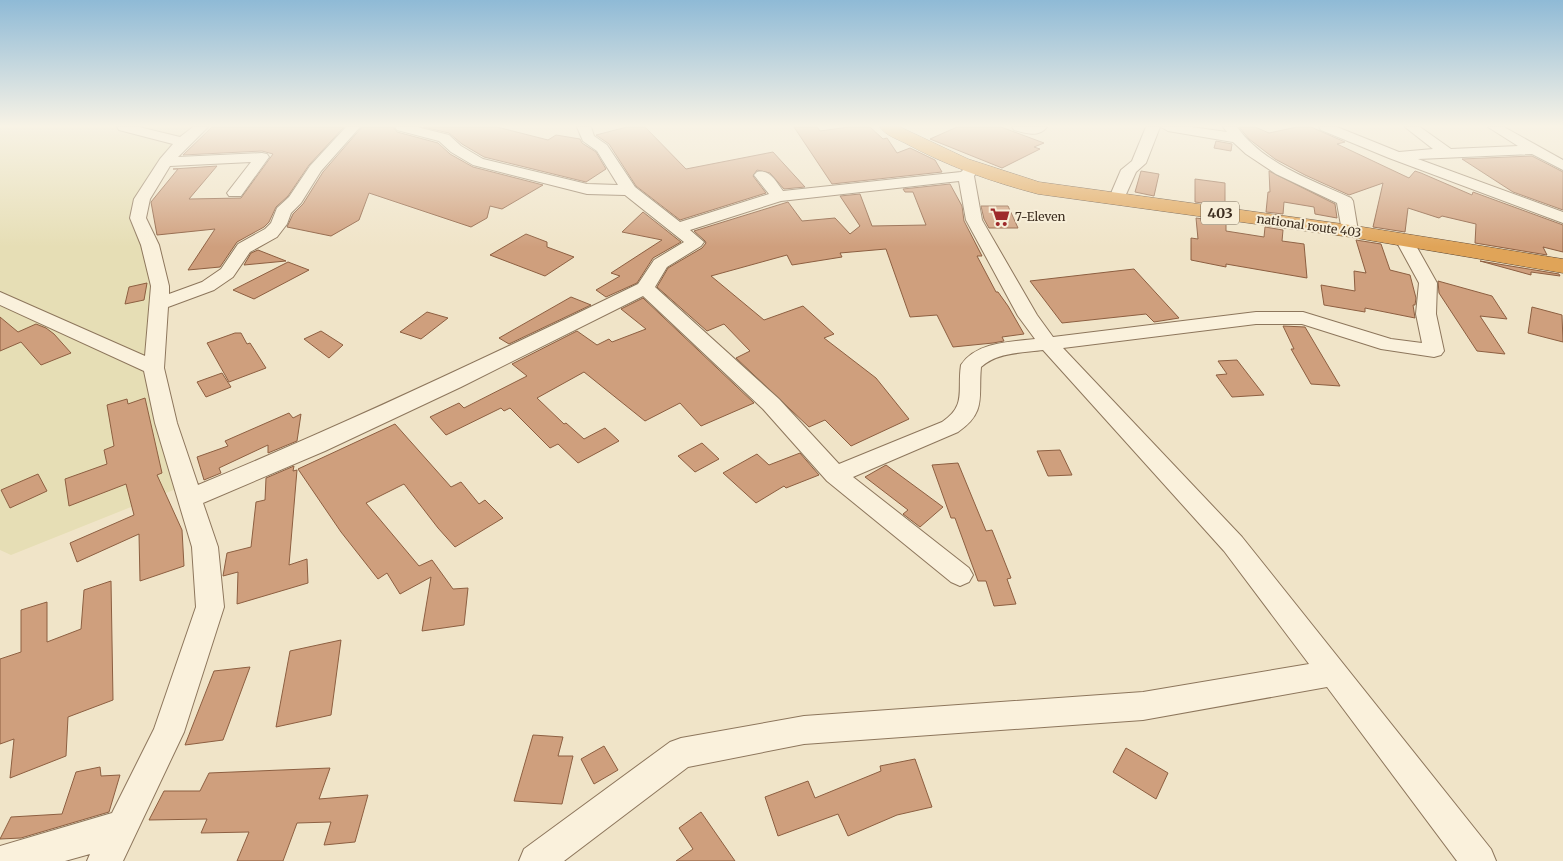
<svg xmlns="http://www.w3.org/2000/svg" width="1563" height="861" font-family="Merriweather,serif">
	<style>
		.farmland { fill: #e6deb5 }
		.building { fill: #cf9f7d; stroke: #8d5f41 }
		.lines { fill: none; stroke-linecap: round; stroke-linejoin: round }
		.minor-casing { stroke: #8d765c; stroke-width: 2 }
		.highway-casing { stroke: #5b4430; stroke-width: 1 }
		.minor { fill: #faf1dc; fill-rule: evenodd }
		.highway { fill: #e0a458; fill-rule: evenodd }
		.labels { text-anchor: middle; stroke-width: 4; stroke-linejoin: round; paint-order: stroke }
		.far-poi-label { font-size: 12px; fill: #3d2e20; stroke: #f7eed8; text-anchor: start }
		.far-street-label { font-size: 12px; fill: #3d2e20; stroke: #f7eed8 }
		.shield { fill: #f7eed8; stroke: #756857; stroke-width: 1 }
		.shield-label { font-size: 14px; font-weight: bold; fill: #3d2e20 }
	</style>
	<rect width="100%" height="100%" fill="#f0e4c8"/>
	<!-- farmland -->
	<path class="farmland" d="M0,127H201L183,142L142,199L150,245L154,368L186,485L11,555L0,550Z"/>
	<!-- building -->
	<path class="building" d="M212,127H344L309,165L288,196L276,207L269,222L264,227L237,242L220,267L188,270L215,229L157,235L151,202L178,169H173L217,166L189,199L241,198L273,154L262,151L183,155Z
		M362,127H393L397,132L438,143L450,154L473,167L543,185L502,209L490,206L487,218L471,227L369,193L359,220L331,236L287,227L293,214L303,204L323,172Z
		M423,127H497L548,140L556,135L580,139L582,143L596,152L606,169L586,182L484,157L462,144L449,133Z
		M627,127H645L686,169L773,152L805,187L784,189L770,173L757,170L753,176L766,193L680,220L636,186L609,144L596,135Z
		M794,127H817L820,131L849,127H870L883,139L887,138L897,153L910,148L935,160L942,172L832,184Z
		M957,127H1001L1044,143L1034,147L1040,149L1002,168L930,139Z
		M1239,127H1255L1269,133L1297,127H1311L1345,142L1337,144L1409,178L1415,171L1421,173L1472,195L1473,192L1563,225V252L1543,247L1547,255L1475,243L1476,224L1442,216L1439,218L1408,208L1405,232L1373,227L1383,183L1349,195L1305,175L1275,159L1249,139Z
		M1216,141L1232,144L1231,151L1214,148Z
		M1532,156L1563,172V210L1513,192L1462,159Z
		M1141,171L1159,174L1154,196L1135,192Z
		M1269,171L1335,204L1337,218L1315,214L1314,207L1284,202L1283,214L1266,212L1268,192H1270Z
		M1195,179L1225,183V206L1195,202Z
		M950,184L962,206L964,221L982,256H977L996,292H998L1008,306L1024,334L1002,337L1004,341L993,343L953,347L937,315L910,317L886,249L840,253L842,257L792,265L787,255L711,276L764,320L803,306L834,334L824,338L876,378L909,419L851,446L825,420L809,427L736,358L750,351L724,324L707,331L657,287L668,268L702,248L706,243L705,241L694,231L788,202L802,221L835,218L850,234L860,226L840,196L860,194L872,226L926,225L913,192H905L903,189Z
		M981,206H1008L1018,228H989L984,219Z
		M643,212L681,242L653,258L637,283L606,297L596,290L620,276L611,273L662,240L622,232Z
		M1196,218L1226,222V231L1264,237L1265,227L1283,230L1282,241L1304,244L1307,278L1226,264V267L1191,260V238L1198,239Z
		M526,234L547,242V247L574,257L545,276L490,255Z
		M1356,240L1381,244L1390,270L1410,275L1416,298L1415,305H1413L1415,318L1365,308V312L1324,305L1321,285L1355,291L1354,271L1366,273Z
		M258,250L286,261L244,265L251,253Z
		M1480,261L1559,274L1560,276L1531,272V275Z
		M288,262L309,270L254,299L233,290Z
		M1134,269L1179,318L1154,322L1146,314L1062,323L1030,281Z
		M1438,281L1492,296L1507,319L1480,316L1505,354L1477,351L1439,293Z
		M147,283L144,300L125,304L129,287Z
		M571,297L591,305L509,344L499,338Z
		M643,298L754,403L701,426L680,403L645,421L584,372L537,398L564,424L566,423L584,439L605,428L619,441L578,463L558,444L550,448L510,408L504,411L501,408L446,435L430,417L459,403L464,408L527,376L512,364L577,331L597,345L609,339L612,342L646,329L621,309Z
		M1532,307L1562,315L1563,342L1528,333Z
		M427,312L448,318L421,339L400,332Z
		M0,317L18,332L36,324L46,328L54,334L71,353L41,365L21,342L0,351Z
		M1283,326L1305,327L1340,386L1311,384L1291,349H1294Z
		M321,331L343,345L329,358L304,339Z
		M235,333H241L247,344L250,343L266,368L229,382L207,343Z
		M1237,360L1247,373L1264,395L1232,397L1216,375L1227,374L1218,361Z
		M222,373L231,387L206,397L197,382Z
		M145,398L162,473L157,475L182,530L184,566L140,581L139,534L77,562L70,543L134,515L126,484L69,506L65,479L107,464L104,450L114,446L107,405L127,399L128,404Z
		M289,413L293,418L301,414L297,441L268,453V445L219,468L221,473L204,480L197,457L228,446L225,441Z
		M395,424L451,487L461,482L479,504L485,500L503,518L455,547L438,528L404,484L366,503L419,566L432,560L453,589L468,588L464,625L422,631L431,577L400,594L387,573L378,579L341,532L298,469Z
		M702,443L719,459L695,472L678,456Z
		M1060,450L1072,475L1048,476L1037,451Z
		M800,453L819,475L786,488L784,486L756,503L723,473L757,454L769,465Z
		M958,463L986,531L992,530L1011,578L1007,579L1016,604L994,606L986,581H978L955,518H951L932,465Z
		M886,465L943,507L920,527L903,514L908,510L865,477Z
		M294,466L293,471L297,470L289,565L307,559L308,583L237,604L238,572L223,576L227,553L251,547L256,502L265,500L266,478Z
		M38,474L47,491L10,508L1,490Z
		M111,581L113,700L68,717L66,756L10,778L14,739L0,744V659L21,652V610L47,602V642L81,629L84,590Z
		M341,640L331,715L276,727L290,651Z
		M250,667L223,740L185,745L214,671Z
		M533,735L563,737L558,756H573L562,804L514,801Z
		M604,746L618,770L594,784L581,759Z
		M1126,748L1168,773L1156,799L1113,772Z
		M915,759L932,807L897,815L848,836L838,814L778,836L765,797L808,781L815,798L881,771L880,766Z
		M100,767L101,776L120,775L109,812L21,838L0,839L11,817L62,814L76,772Z
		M330,768L319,799L368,795L355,842L324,845L331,822L297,823L283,861H237L249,832L201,833L207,819L149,820L164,791H200L209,773Z
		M701,812L735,861H676L693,849L679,828Z"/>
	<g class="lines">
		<defs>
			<path id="minor" d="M117,127H139L180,137L193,127H208L178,157L262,153L267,154L269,157L241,196H229L227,193L251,162L170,166L150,199L146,218L159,245L169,286V294L202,282L221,269L238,244L265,229L271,223L277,208L289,197L310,166L346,127H360L321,171L301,203L291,213L287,224L277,237L250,252L233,277L214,290L168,307L164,368L177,423L198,485C348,423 492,355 638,284L654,260L684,242L625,195L587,194L473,165L451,152L439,141L397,130L395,127H417L449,135L461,146L483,159L587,184L618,185L597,151L583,141L577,127H591L594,136L607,145L635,187L680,222L769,194L754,175L757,172C770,169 776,182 783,191L961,172L967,166H977L980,169L974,176L982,220L1037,315L1053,337L1256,312H1303L1391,339L1422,343L1416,314L1419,283L1395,239L1398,235H1410L1437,283L1436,314L1444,351L1441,355L1434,357L1381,349L1302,324H1256L1063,348L1242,537L1491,849L1496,861H1457L1327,687L1143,720L804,744L688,767L564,861H519L524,849L670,742L681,738L804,716L1143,692L1309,664L1224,551L1043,350C1022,353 998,352 981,367C978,397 987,412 958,432L853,477L969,568L973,575L969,582L960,586L951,582L827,481L763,409L643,296L461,387L325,451L203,503L218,547L224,607L184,732L123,861H87L90,854L65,861H0V846L112,813L154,729L196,607L192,547L155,423L144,371L0,305V292L145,356L151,286L141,245L130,218L134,199L160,159L173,144L119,130ZM959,181L966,220L1018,316L1035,339C1009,342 976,342 961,365C957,391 967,405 942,422L839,464L779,399L655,287L667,267L701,246L704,242L690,230L781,201Z
				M1012,127H1047C1038,138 1026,133 1014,130Z
				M1146,127H1160L1146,163L1136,172L1123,201H1111L1109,198L1121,170L1132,161Z
				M1161,127H1191L1227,132L1223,127H1237C1264,164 1310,179 1351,198L1353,201L1358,231L1356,235H1344L1342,231L1337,203L1276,174L1246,154L1233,142L1168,131Z
				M1319,127H1337L1399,152L1433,149L1405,127H1420L1451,149L1518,146L1488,127H1504L1563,160V170L1532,154L1418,159L1563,212V223L1389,158L1321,130Z"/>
			<path id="highway" d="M880,127H900L968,159L1039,182L1350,225L1563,259V273L1350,237L1038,194C992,182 947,166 905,143C897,139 885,135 880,127Z"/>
		</defs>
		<!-- minor casing -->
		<use href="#minor" class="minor-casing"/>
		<!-- highway casing -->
		<use href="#highway" class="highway-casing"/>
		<!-- minor -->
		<use href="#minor" class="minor"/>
		<!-- highway -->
		<use href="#highway" class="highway"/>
	</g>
	<!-- sky -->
	<linearGradient id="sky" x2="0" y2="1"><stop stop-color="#8fbad6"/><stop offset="0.51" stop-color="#f8f3e6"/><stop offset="1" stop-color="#f8f3e6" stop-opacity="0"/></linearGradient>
	<rect width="1563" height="247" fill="url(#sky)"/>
	<!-- icons -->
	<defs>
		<symbol id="supermarket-bare" viewBox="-9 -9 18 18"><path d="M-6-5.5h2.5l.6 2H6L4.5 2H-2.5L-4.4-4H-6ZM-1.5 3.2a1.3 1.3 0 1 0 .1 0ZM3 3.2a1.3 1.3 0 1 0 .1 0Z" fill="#9e2a2b" stroke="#f7eed8" stroke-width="2.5" paint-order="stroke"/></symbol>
	</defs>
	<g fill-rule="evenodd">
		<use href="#supermarket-bare" x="986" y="203" width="28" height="28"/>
	</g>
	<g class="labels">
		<!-- far-poi labels -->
		<g class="far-poi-label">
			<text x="1015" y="221">7-Eleven</text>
		</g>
		<!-- far-street labels -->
		<g class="far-street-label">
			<text transform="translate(1309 226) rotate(8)" y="4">national route 403</text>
		</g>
		<!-- shield labels -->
		<rect class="shield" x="1201" y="201.5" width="38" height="23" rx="4"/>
		<g class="shield-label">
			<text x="1220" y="218">403</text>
		</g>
	</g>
</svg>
